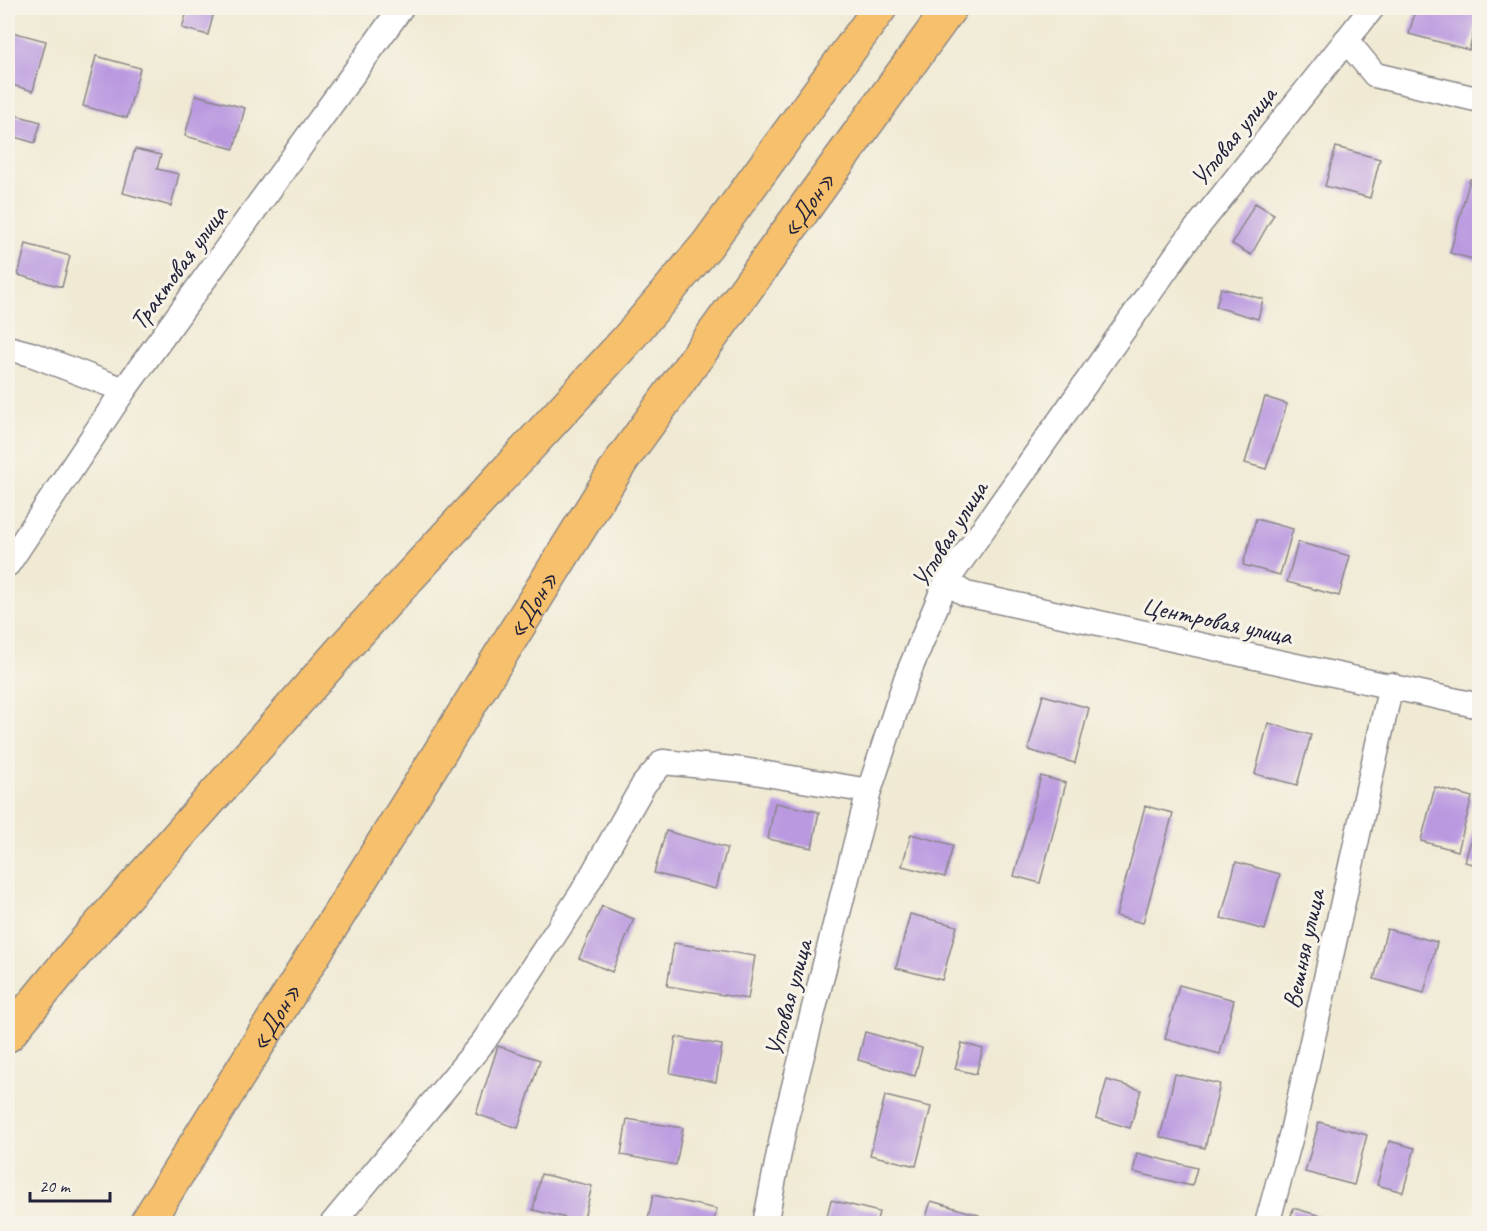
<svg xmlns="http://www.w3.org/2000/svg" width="1487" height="1231" font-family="Caveat,sans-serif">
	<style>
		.building { fill: #ba99e0 }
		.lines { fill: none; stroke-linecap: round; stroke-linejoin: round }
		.street-casing { stroke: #898688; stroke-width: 27 }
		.highway-casing { stroke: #898688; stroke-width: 36 }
		.street { stroke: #fff; stroke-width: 24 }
		.highway { stroke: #f7c06c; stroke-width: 33 }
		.labels { text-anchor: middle; stroke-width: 6; stroke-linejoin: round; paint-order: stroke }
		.street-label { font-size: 26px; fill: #22223b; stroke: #f7f3e8 }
	</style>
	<rect width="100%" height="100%" fill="#f7f3e8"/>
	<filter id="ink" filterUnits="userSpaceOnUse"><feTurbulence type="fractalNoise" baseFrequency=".0167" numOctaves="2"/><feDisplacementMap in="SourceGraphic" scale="12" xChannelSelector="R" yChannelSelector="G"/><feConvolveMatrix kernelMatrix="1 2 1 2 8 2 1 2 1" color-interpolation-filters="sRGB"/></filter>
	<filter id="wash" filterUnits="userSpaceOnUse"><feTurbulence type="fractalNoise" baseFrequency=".008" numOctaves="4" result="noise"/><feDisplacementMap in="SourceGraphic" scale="24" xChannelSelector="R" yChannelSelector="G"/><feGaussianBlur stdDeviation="1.35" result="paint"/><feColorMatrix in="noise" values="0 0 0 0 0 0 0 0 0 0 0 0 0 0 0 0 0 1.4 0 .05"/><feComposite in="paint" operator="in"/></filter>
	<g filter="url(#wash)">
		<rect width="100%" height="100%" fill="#f0ead4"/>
		<g id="blocks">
			<!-- building -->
			<path class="building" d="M177,8H215L208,35L182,28L187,12Z
				M1416,8H1480L1469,50L1409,34Z
				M8,31L46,41L33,91L8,84Z
				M96,56L140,68L127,118L83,106Z
				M196,95L245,108L234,149L185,136Z
				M8,113L41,122L35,143L8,135Z
				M1336,147L1380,159L1370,198L1325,186Z
				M135,149L161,155L157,169L179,174L171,206L123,193Z
				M1470,179L1480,181V261L1450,253Z
				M1255,203L1274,214L1251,255L1232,244Z
				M26,244L70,256L62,287L18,275Z
				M1221,288L1263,299L1258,319L1216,307Z
				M1265,397L1287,404L1266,469L1245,463Z
				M1256,519L1293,529L1280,575L1243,565Z
				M1298,542L1350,556L1339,596L1287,582Z
				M1043,695L1089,708L1075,763L1028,750Z
				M1268,723L1311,735L1297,785L1255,774Z
				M1041,776L1066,783L1040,883L1014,876Z
				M1435,787L1472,797L1458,851L1421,841Z
				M775,803L819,812L812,848L768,839Z
				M1145,806L1173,813L1143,923L1116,916Z
				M1477,817L1480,818V866L1465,862Z
				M666,831L727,848L716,889L654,873Z
				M911,834L953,845L945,877L902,866Z
				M1236,862L1280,874L1265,930L1221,918Z
				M602,906L634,919L612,972L579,958Z
				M910,914L957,926L942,980L896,968Z
				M1387,929L1437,942L1424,993L1374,979Z
				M674,943L755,956L748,999L667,986Z
				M1179,985L1234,1000L1220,1054L1165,1039Z
				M865,1032L922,1048L915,1076L858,1060Z
				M676,1037L722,1045L716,1082L670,1073Z
				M962,1043L983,1049L976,1074L955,1069Z
				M498,1046L540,1060L518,1128L476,1114Z
				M1175,1074L1220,1084L1205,1148L1160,1137Z
				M1107,1080L1141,1090L1130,1128L1096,1118Z
				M885,1096L931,1107L916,1166L870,1155Z
				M627,1119L683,1128L676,1165L621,1155Z
				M1319,1122L1367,1135L1354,1185L1305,1172Z
				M1389,1141L1415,1148L1403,1192L1377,1185Z
				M1137,1153L1197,1168L1192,1186L1133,1172Z
				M541,1174L592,1186L583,1222L533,1210Z
				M653,1195L717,1209L713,1224H647Z
				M831,1200L879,1212L876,1224H825Z
				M931,1201L979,1215L977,1224H924Z
				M1293,1208L1346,1223V1224H1289Z"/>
		</g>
	</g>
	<g filter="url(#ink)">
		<use href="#blocks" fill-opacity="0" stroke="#898688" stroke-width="1.5"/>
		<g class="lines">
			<defs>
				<path id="street" d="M1346,40L1375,75L1480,100
					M8,348L31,354L124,390
					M8,564L124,390L401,8
					M946,582L966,594L1480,706
					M332,1224L484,1041L582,893L644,784L663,762L743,770L869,791
					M765,1224L786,1118L869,791L906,679L946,582L1184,244L1372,8
					M1267,1224L1292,1132L1391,685"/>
				<g id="highway">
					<path d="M8,1035L77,951L343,649L625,342L707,245L880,8"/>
					<path id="s1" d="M146,1224L622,460L950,8"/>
				</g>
			</defs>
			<!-- street casing -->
			<use href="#street" class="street-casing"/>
			<!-- highway casing -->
			<use href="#highway" class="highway-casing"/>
			<!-- street -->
			<use href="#street" class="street"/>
			<!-- highway -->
			<use href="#highway" class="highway"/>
		</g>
	</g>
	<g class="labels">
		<!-- street labels -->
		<g class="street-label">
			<text transform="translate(1233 136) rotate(-51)" y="9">Угловая улица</text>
			<text dy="9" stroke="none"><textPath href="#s1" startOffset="1216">«Дон»</textPath></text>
			<text transform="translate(178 267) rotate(-54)" y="9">Трактовая улица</text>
			<text transform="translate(949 534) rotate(-58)" y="9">Угловая улица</text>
			<text dy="9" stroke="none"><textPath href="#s1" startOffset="730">«Дон»</textPath></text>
			<text transform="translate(1217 620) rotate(12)" y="9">Центровая улица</text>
			<text transform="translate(1303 949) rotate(-78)" y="9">Вешняя улица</text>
			<text transform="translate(788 998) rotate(-75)" y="9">Угловая улица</text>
			<text dy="9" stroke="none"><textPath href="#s1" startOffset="244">«Дон»</textPath></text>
		</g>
	</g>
	<!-- margin -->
	<rect width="1487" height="1231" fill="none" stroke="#f7f3e8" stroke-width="30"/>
	<!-- scale -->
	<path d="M30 1192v9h80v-9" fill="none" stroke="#22223b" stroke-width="3"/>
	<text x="39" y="1192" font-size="18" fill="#22223b" stroke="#f7f3e8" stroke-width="4.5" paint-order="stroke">20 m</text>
</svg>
